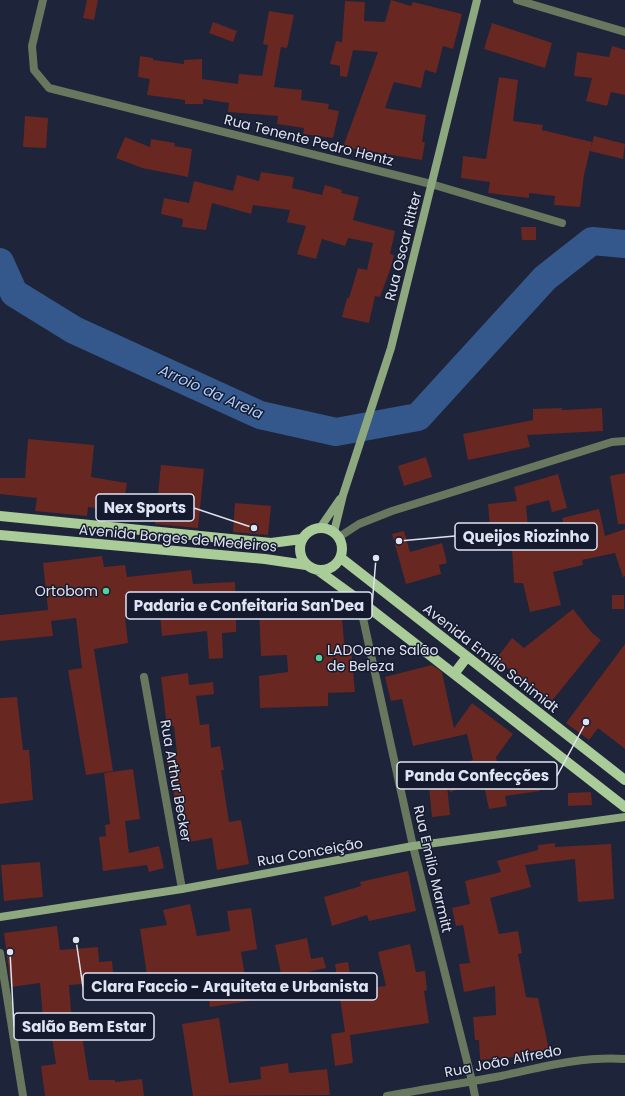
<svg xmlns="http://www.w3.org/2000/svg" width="625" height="1096" font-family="Poppins,sans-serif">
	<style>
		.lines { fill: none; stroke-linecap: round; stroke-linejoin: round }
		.river { stroke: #35588c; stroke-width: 28 }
		.building { fill: #682721 }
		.minor { stroke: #67785f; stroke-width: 8 }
		.tertiary { stroke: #67785f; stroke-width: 8 }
		.secondary { stroke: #8da77f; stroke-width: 8 }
		.primary { stroke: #aacc98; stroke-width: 10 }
		.poi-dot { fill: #54d396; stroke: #151a2f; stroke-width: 1.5 }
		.labels { text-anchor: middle; stroke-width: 3; stroke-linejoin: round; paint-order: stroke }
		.street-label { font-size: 14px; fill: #dfe4f2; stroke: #151a2f }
		.poi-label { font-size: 14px; fill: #dfe4f2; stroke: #151a2f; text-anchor: end }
		.water-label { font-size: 15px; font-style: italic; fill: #aecefd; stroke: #151a2f }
		.leader { fill: none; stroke: #dfe4f2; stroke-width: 1.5 }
		.callout-dot { fill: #dfe4f2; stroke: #151a2f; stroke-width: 1.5 }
		.callout { fill: #151a2f; stroke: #dfe4f2; stroke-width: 1.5 }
		.callout-label { font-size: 15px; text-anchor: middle; font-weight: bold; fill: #dfe4f2 }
	</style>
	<rect width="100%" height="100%" fill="#1e2439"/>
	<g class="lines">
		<!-- river -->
		<path class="river" d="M0,262L14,293L74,330L260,415L336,432L418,417L545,278L592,241L625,244"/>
	</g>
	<!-- building -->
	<path class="building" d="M87,0H98L94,20L83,18Z
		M391,0L411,6L413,2L462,14L453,49L443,46L436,73L425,70L421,88L394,82L385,108L426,115L422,142H425L422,160L343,147L378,52L353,50L347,77L340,76V66L330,64L336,41L342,42L345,1L365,2L364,21L385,22Z
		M269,11L294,15L287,48L281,47L274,87L302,90L301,100L329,104L328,109L339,111L333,138L303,134L304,128L277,124L278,116L228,112L229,103L203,99V104H185V100L147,95L150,79L138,77L140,56L153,58V60L184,64V60L202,59V79L238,84L239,74L262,76L268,45L263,44Z
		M213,22L237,31L233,42L209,33Z
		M492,23L552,43L545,68L484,49Z
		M612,46L625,50V95L611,92L607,106L586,101L592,78L574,76L577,52L609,57Z
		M499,77L518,80L513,121L543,125L542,130L592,142L584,175L580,207L554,205L555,196L529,193V198L488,193L490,182L461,178L463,156L486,159Z
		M25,116L48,118L46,148L23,147Z
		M594,136L625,144L623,159L590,151Z
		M125,137L150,147L151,139L175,143L174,146L192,149L188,177L142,168L116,158Z
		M261,172L294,177L292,188L322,195L325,185L342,190L341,193L359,197L353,220L395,231L390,254L394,255L390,270L380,297L375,296L369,323L342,317L347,298H349L358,268L367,270L373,243L348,238L345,246L322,239L316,259L297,254L306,226L287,222L290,210L253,205L251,214L212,203L206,230L182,227L183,219L161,214L164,198L189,203L194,181L233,191L237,175L259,181Z
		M521,227H536V240H522Z
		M562,408V410L602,408L603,431L527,435L530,447L468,460L463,434L533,420V409Z
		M28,439L94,445L91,477L127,483L122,512L88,507L87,516L35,511L37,498L0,494V478H25Z
		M426,457L432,477L404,486L398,466Z
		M161,465L204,469L198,528L155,524Z
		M625,473V524H618L610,476Z
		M558,474L567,508L552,512L549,500L526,506L530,551L568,543L562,518L599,509L605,536L625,529V576L623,577L615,553L582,560L583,565L553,572L561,605L530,612L523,583H514L512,547L492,548L488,504L517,501L514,487Z
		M235,503L271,506L268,535L233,532Z
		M404,531L410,552L442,543L447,563L439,565L441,574L406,584L392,534Z
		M102,556L104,567L125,565L127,577L191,570L193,584L235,582L236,606L250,605L251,617L236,618V632L222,633L223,658L209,659L207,631L162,636L159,603L133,606L134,616L125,617L128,643L94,649L113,771L86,775L68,670L82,668L76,618L51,621L53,636L0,641V615L48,610L43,563Z
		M612,595H624V609H612Z
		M341,603L344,643H346V649H351L355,692L328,693V706L260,708L259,676L288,672L287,655L261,656L259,609Z
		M573,609L592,633L601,640L551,702L496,659L512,638L524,648Z
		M625,644V749L598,728L589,740L566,723Z
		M432,665L442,672L454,728L472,703L513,734L496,757L500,776L538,771L540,791L505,796L507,806L489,809L483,781L450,792L442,771L473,760L467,734L413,746L402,699L391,701L385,677Z
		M188,673L189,685L213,682L214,694L196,696L200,725L209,724L211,748L220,746L224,770H221L229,822L241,820L249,864L217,870L212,838L189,842L182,803L176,804L166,756L177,754L174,726L167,727L161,677Z
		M17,697L23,750H29L33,800L0,804V698Z
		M133,769L140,819L125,821L129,853L159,846L164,868L149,872L147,865L103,871L99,837L106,836L105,825L110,824L104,773Z
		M447,785L450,815L432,817L429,787Z
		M591,792L592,805L568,806V793Z
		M555,843V847L611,844L614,899L578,902L575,859L525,865L531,887L490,898L499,934L518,931L522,953L518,954L526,997L538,998L549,1050L515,1057L480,1060L479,1040H475L473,1017L496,1015L495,986L464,992L459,964L470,963L463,925L456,926L452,908L470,904L465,881L501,872L497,861L538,850V845Z
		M40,862L43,897L4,901L1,865Z
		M408,871L416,911L369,921L367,915L332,926L324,897L361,886L360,882Z
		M190,904L197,936L230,931L227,911L251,908L257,949L241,952L249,1001L210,1007L208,994L176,999L174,990L150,994L140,929L167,925L163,910Z
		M57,926L60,950L98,947L99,962L112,961L114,982L69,985L72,1025L80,1023L89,1080H115V1082L142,1079L144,1096H45L41,1066L56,1064L49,1018H43L40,983L11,987L4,933Z
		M307,938L311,959L323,957L326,968L282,978L275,945Z
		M410,944L416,972L425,971L427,990L424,991L429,1023L350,1035L353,1063L335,1066L331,1034L345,1032L335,964L348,962L351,981L360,980L361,989L386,986L378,952Z
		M219,1018L229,1083L261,1079L260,1067L288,1063L289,1073L327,1069L330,1095L193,1096L182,1024Z"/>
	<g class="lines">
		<!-- minor -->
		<path class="minor" d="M43,0L32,46L34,70L49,88L431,184L562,223
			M517,0L625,32
			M144,677L182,889
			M0,953L23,1096
			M472,1081L475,1096"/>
		<!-- tertiary -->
		<path class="tertiary" d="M339,537L359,524L392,511L612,442L625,441
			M359,600L413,846L472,1081
			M387,1096C425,1089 464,1083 501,1076C542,1067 583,1056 625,1059"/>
		<!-- secondary -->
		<path class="secondary" d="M320,528L340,499
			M334,532L343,495L391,348L477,0
			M0,917L182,889L413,846L625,817"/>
		<!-- primary -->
		<path class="primary" d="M0,516L271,543L302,539
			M300 549a21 21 0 1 1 42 0a21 21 0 1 1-42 0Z
			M0,535L265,559L306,565
			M341,558L625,780
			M319,571L359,600L625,807
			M454,674L467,657"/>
	</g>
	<!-- markers -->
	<g class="poi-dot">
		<circle cx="106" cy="591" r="4"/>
		<circle cx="319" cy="658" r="4"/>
	</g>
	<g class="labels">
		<!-- street labels -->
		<g class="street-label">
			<text transform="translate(309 140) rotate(14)" y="5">Rua Tenente Pedro Hentz</text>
			<text transform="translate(403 246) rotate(-76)" y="5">Rua Oscar Ritter</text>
			<text transform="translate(178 538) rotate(5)" y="5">Avenida Borges de Medeiros</text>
			<text transform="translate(491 658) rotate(38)" y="5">Avenida Emílio Schimidt</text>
			<text transform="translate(176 781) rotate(80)" y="5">Rua Arthur Becker</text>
			<text transform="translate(310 852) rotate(-10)" y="5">Rua Conceição</text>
			<text transform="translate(433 869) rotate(77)" y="5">Rua Emilio Marmitt</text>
			<text transform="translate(503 1061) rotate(-11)" y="5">Rua João Alfredo</text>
		</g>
		<!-- poi labels -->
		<g class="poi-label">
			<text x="98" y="596">Ortobom</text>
			<text x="327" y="655" text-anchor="start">LADOeme Salão<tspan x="327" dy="16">de Beleza</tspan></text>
		</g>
		<!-- water labels -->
		<g class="water-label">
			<text transform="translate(211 392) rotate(24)" y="5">Arroio da Areia</text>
		</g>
	</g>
	<!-- callouts -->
	<path class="leader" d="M254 528L194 508M399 541L455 536M376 558L372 606M586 722L557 776M76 940L83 987M10 952L14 1027"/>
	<g class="callout-dot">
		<circle cx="254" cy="528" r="4"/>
		<circle cx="399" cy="541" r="4"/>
		<circle cx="376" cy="558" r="4"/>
		<circle cx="586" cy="722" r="4"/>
		<circle cx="76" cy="940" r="4"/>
		<circle cx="10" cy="952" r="4"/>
	</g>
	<g class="callout">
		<rect x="96" y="494" width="98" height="27" rx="4"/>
		<rect x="455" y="523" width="142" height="27" rx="4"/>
		<rect x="126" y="592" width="246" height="27" rx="4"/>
		<rect x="397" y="762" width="160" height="27" rx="4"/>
		<rect x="83" y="973" width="294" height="27" rx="4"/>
		<rect x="14" y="1013" width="140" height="27" rx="4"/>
	</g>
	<g class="callout-label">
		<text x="145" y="513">Nex Sports</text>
		<text x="526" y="542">Queijos Riozinho</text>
		<text x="249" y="611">Padaria e Confeitaria San'Dea</text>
		<text x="477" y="781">Panda Confecções</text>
		<text x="230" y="992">Clara Faccio - Arquiteta e Urbanista</text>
		<text x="84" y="1032">Salão Bem Estar</text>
	</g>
</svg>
